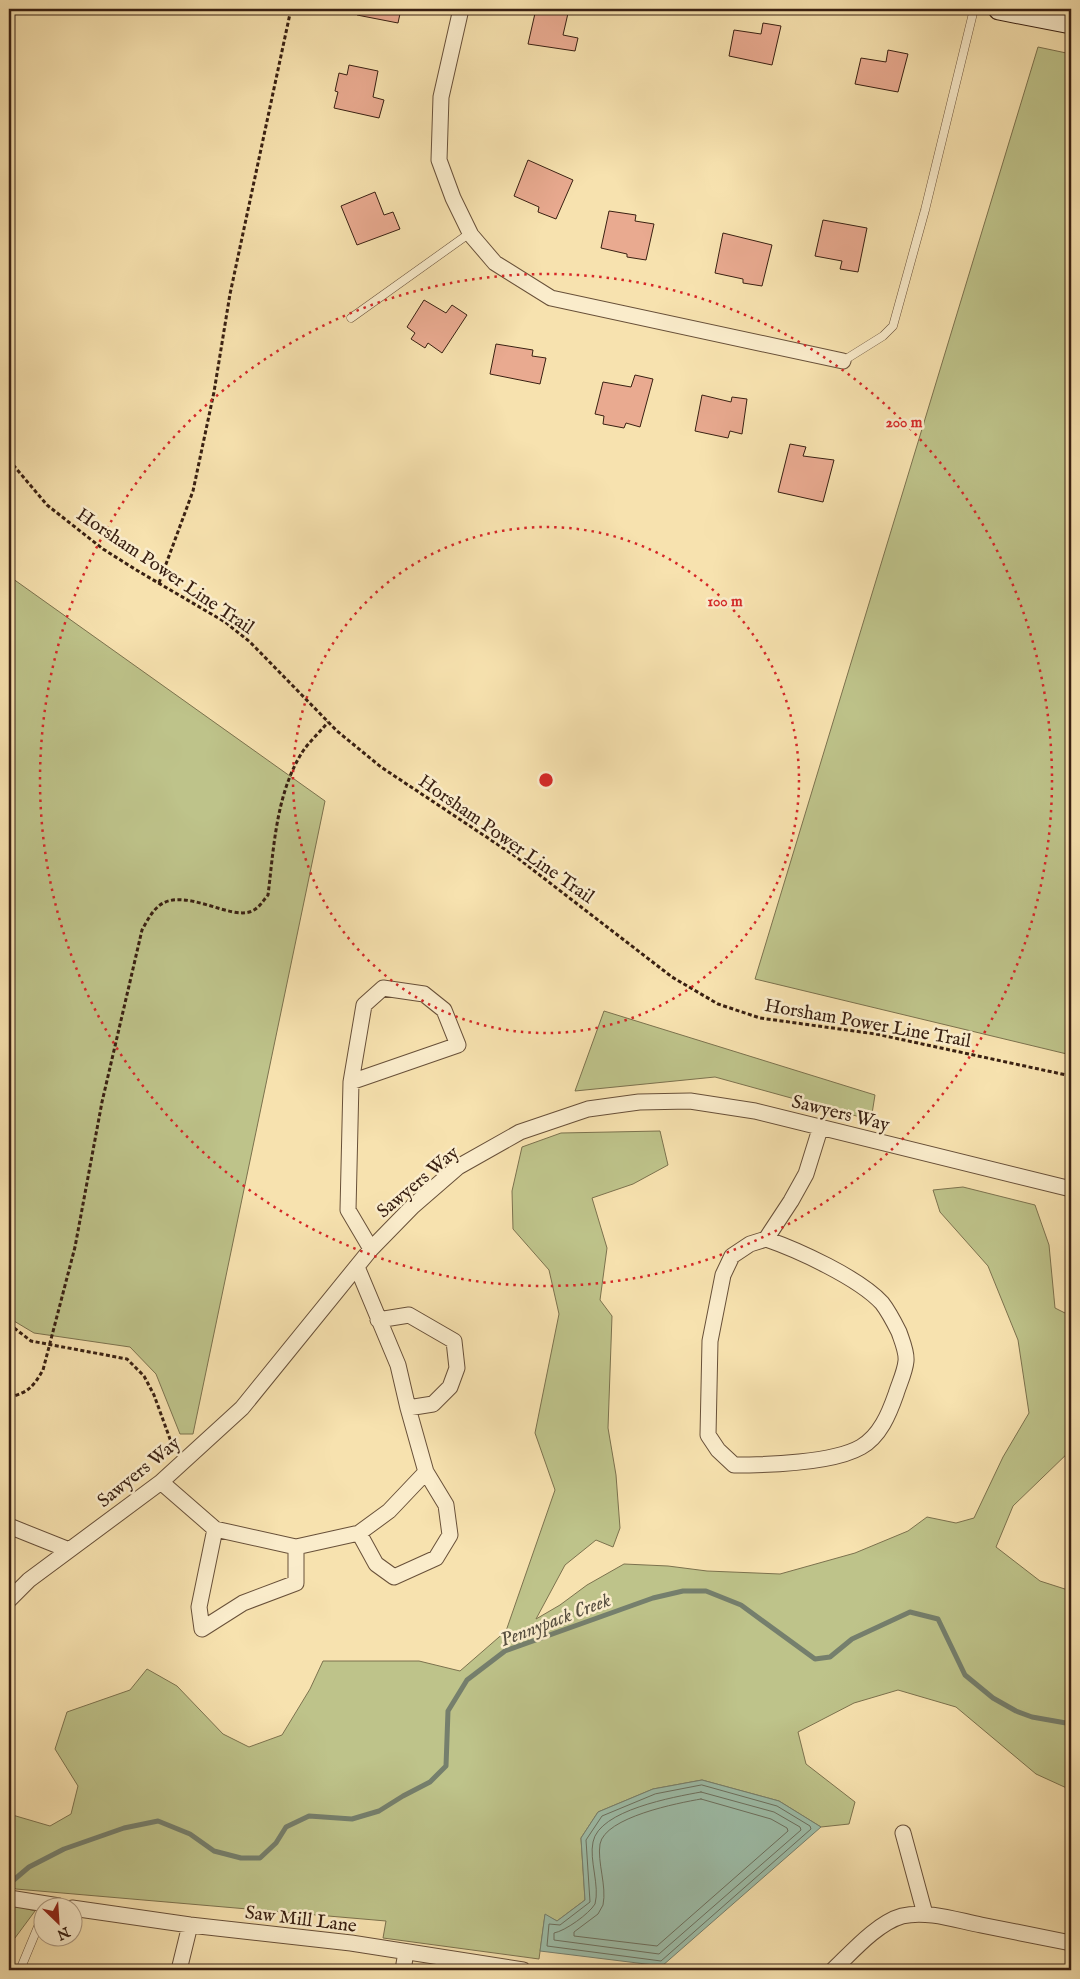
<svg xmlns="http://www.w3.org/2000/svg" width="1080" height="1979" font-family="'IM FELL English',serif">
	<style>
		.green { fill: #bec38a; stroke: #7c724e }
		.water { fill: #9dbeaa; stroke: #757f6d }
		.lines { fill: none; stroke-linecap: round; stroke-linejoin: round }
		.shore { stroke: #6b6f5e; stroke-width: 1 }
		.stream { stroke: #757f6d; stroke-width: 5 }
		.building { fill: #e9aa90; stroke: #392012 }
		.lane-casing { stroke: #685039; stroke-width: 9 }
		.street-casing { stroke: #685039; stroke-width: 17 }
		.secondary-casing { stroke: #392012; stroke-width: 23 }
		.path { stroke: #392012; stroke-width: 3; stroke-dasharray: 4 2.5; stroke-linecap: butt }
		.lane { stroke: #faeccb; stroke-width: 8 }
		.street { stroke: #faeccb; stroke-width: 15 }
		.secondary { stroke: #faeccb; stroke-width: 21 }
		.ring { fill: none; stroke: #d62828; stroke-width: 2.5; stroke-dasharray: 2.5 5 }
		.labels { text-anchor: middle; stroke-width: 5; stroke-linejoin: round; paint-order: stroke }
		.street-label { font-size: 19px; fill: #392012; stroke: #faeccb }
		.water-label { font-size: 20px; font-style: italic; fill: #574f40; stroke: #faeccb }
		.centre { fill: #d62828; stroke: #faeccb; stroke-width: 2.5 }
		.ring-label { font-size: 15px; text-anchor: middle; font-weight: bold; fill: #d62828; stroke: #faeccb; stroke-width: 5; stroke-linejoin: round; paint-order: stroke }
	</style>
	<rect width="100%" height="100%" fill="#f7e2af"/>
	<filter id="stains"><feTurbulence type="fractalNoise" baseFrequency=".004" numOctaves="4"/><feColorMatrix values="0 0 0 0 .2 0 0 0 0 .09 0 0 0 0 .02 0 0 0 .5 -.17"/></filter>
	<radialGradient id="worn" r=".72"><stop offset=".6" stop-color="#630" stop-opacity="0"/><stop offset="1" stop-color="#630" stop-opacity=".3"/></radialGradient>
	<!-- green -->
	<path class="green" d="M1038,47L1071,54V1055L755,979Z
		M9,576L325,801L193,1434H180L156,1374L130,1347L34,1333L9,1318Z
		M604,1011L875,1095L871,1120L715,1077L575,1091Z
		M660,1131L668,1165L633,1184L592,1198L607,1248L600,1300L612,1316L608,1428L616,1475L620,1528L613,1547L596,1540L565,1565L536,1619L560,1605L587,1585L624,1564L668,1566L707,1571L780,1574L855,1553L908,1531L927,1517L956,1523L974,1518L1003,1457L1029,1413L1018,1340L988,1266L940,1212L933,1190L963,1187L1035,1205L1049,1245L1055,1308L1071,1316V1450L1013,1506L996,1547L1040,1581L1071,1591V1790L1036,1774L956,1707L898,1690L854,1703L798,1732L806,1764L855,1802L849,1824L821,1827L779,1801L702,1780L653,1789L598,1812L581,1838L585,1900L557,1921L545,1915L539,1959L383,1938L386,1921L16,1889L9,1884V1814L50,1826L71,1814L78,1786L55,1749L67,1712L130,1690L147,1669L177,1686L223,1734L249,1747L282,1735L310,1689L323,1661H419L460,1671L506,1631L555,1490L535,1433L559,1314L549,1270L513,1229L512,1191L522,1147L561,1133Z
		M9,1904L35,1911L9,1946Z"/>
	<!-- water -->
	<path class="water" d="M702,1780L779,1801L821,1827L662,1966L540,1951L545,1914L557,1921L585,1900L581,1838L598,1812L653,1789Z"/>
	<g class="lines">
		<!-- shore -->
		<path class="shore" d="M702,1785L777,1806L810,1826L811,1829L661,1961L547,1946L549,1924L560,1925L590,1902L586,1840L602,1816L655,1794Z
			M701,1792L774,1812L800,1827L801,1830L659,1954L554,1940V1933C565,1931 589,1914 595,1904C600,1886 589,1860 593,1842C599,1810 674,1797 701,1792Z
			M701,1799L771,1819L787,1828L788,1831L657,1946L574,1936V1932L598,1914L603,1905C607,1886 597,1862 600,1844C605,1817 678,1803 701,1799Z"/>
		<!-- stream -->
		<path class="stream" d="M9,1884L29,1867L64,1849L124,1828L158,1821L190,1834L214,1851L241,1858H260L276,1843L286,1827L309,1816L352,1819L379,1811L403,1796L430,1782L446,1766L448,1711L467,1680L505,1651L653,1598L683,1591H706L741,1605L815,1659L830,1657L852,1639L910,1612L938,1619L965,1675L993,1698L1016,1711L1032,1717L1066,1723L1071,1727"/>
	</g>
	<!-- building -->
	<path class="building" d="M358,9H401L398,23L357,15Z
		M536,9H569L563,35L578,38L575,51L528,44Z
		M763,23L781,26L772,65L729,56L734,30L761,34Z
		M888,50L908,54L898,92L855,84L861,58L886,62Z
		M349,65L378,71L373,97L384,100L379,118L334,108L338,92L335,91L339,73L347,75Z
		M528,160L573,180L556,219L538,212L539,207L514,196Z
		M375,192L384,215L393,212L400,229L357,245L341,206Z
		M609,211L636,215L635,221L654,224L646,260L627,257V254L601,248Z
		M823,220L867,228L858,272L840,269L842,261L815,256Z
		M723,233L772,245L762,286L743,283V279L715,273Z
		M424,300L446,313L452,305L467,315L442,353L428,343L425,348L411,339L415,333L407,327Z
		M496,344L533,350L532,356L546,358L540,384L490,374Z
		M635,375L653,379L640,427L626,423L624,428L603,424L604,416L595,414L603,382L631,387Z
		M702,395L731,402L732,397L747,399L742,434L730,431L728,438L695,431Z
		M790,444L806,447L803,456L834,460L823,502L778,492Z"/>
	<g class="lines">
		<defs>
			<path id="lane" d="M351,318L470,233
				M843,361L883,336L893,326L925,210L974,9
				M20,1970L42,1917"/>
			<path id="street" d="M461,9L441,97L439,160L453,198L471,235L495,263L551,298L843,361
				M351,1082L458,1045L444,1010L424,994L383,988L364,1005L351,1082L348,1210L371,1249
				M766,1239C798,1250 859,1278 882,1303C889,1312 894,1322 899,1332C902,1341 907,1352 906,1361C905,1372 899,1384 896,1394C889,1414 880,1436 861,1447C833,1463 767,1465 734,1465L718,1450L708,1435L710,1341L723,1275L732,1256L750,1244Z
				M766,1239L791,1201L806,1174L820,1129
				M357,1267L398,1365L408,1408L426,1472L446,1505L450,1535L436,1558L394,1577L376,1564L359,1533
				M378,1320L409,1315L454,1341L457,1368L450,1387L433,1404L408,1408
				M161,1482L215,1529L296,1547L359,1533L389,1511L426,1472
				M9,1526L69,1550
				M215,1529L199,1607L202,1629L243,1603L296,1583V1547
				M9,1600L29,1580L161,1482L242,1408L371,1249L413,1206L458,1167L520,1132L588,1109L639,1102L690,1101L755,1111L1071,1189
				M903,1833L925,1914
				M9,1898L59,1906
				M72,1908L190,1925L351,1943L523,1970
				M179,1970L190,1925
				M403,1970L406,1952
				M833,1970C851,1953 877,1923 902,1916C927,1910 956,1920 981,1925C1011,1931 1041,1937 1071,1943"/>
			<path id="secondary" d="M999,9L1071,23"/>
		</defs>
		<!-- lane casing -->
		<use href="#lane" class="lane-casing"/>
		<!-- street casing -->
		<use href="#street" class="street-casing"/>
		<!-- secondary casing -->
		<use href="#secondary" class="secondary-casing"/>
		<!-- path -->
		<path class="path" d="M9,460L47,505L103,549L138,571L225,622L250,642L337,731L381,767L515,856L672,977L718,1004L760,1018L876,1034L1071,1076
			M159,583L193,491L214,392L230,294L291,9
			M9,1324L31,1341L127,1359L144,1376L154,1395L174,1450
			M9,1397C28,1393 33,1387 43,1370L75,1247L102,1102L142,930C147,921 152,911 160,905C185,887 231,921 252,911C259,908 263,901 268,895C274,847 276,793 303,751C310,741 320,732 328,722"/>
		<!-- lane -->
		<use href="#lane" class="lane"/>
		<!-- street -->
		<use href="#street" class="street"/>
		<!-- secondary -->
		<use href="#secondary" class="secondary"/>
	</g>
	<!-- distance rings -->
	<g class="ring">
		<circle cx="546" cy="780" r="253"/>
		<circle cx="546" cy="780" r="506"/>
	</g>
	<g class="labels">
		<!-- street labels -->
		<g class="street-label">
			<text transform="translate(166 570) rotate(34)" y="7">Horsham Power Line Trail</text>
			<text transform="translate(507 838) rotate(35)" y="7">Horsham Power Line Trail</text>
			<text transform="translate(868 1022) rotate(10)" y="7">Horsham Power Line Trail</text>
			<text transform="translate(841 1112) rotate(14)" y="7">Sawyers Way</text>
			<text transform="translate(417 1181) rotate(-40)" y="7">Sawyers Way</text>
			<text transform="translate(138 1471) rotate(-39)" y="7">Sawyers Way</text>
			<text transform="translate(301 1918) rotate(7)" y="7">Saw Mill Lane</text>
		</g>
		<!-- water labels -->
		<g class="water-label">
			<text transform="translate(555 1619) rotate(-21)" y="7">Pennypack Creek</text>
		</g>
	</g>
	<circle cx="546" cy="780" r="8" class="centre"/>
	<g class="ring-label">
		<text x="904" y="427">200 m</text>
		<text x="725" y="606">100 m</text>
	</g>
	<!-- margin -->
	<rect width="1080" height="1979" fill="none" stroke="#f7e2af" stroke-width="30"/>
	<rect x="10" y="10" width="1060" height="1959" fill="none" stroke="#392012" stroke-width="2.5"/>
	<rect x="15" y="15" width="1050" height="1949" fill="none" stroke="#392012"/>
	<!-- north arrow -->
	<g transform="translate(58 1922) rotate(155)"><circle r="24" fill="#faeccb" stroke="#ad9a81"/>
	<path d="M0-4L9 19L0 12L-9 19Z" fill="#8f2418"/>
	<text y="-8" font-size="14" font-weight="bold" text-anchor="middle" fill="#392012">N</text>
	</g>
	<rect width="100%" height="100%" filter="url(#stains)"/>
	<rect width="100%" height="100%" fill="url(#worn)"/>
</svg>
